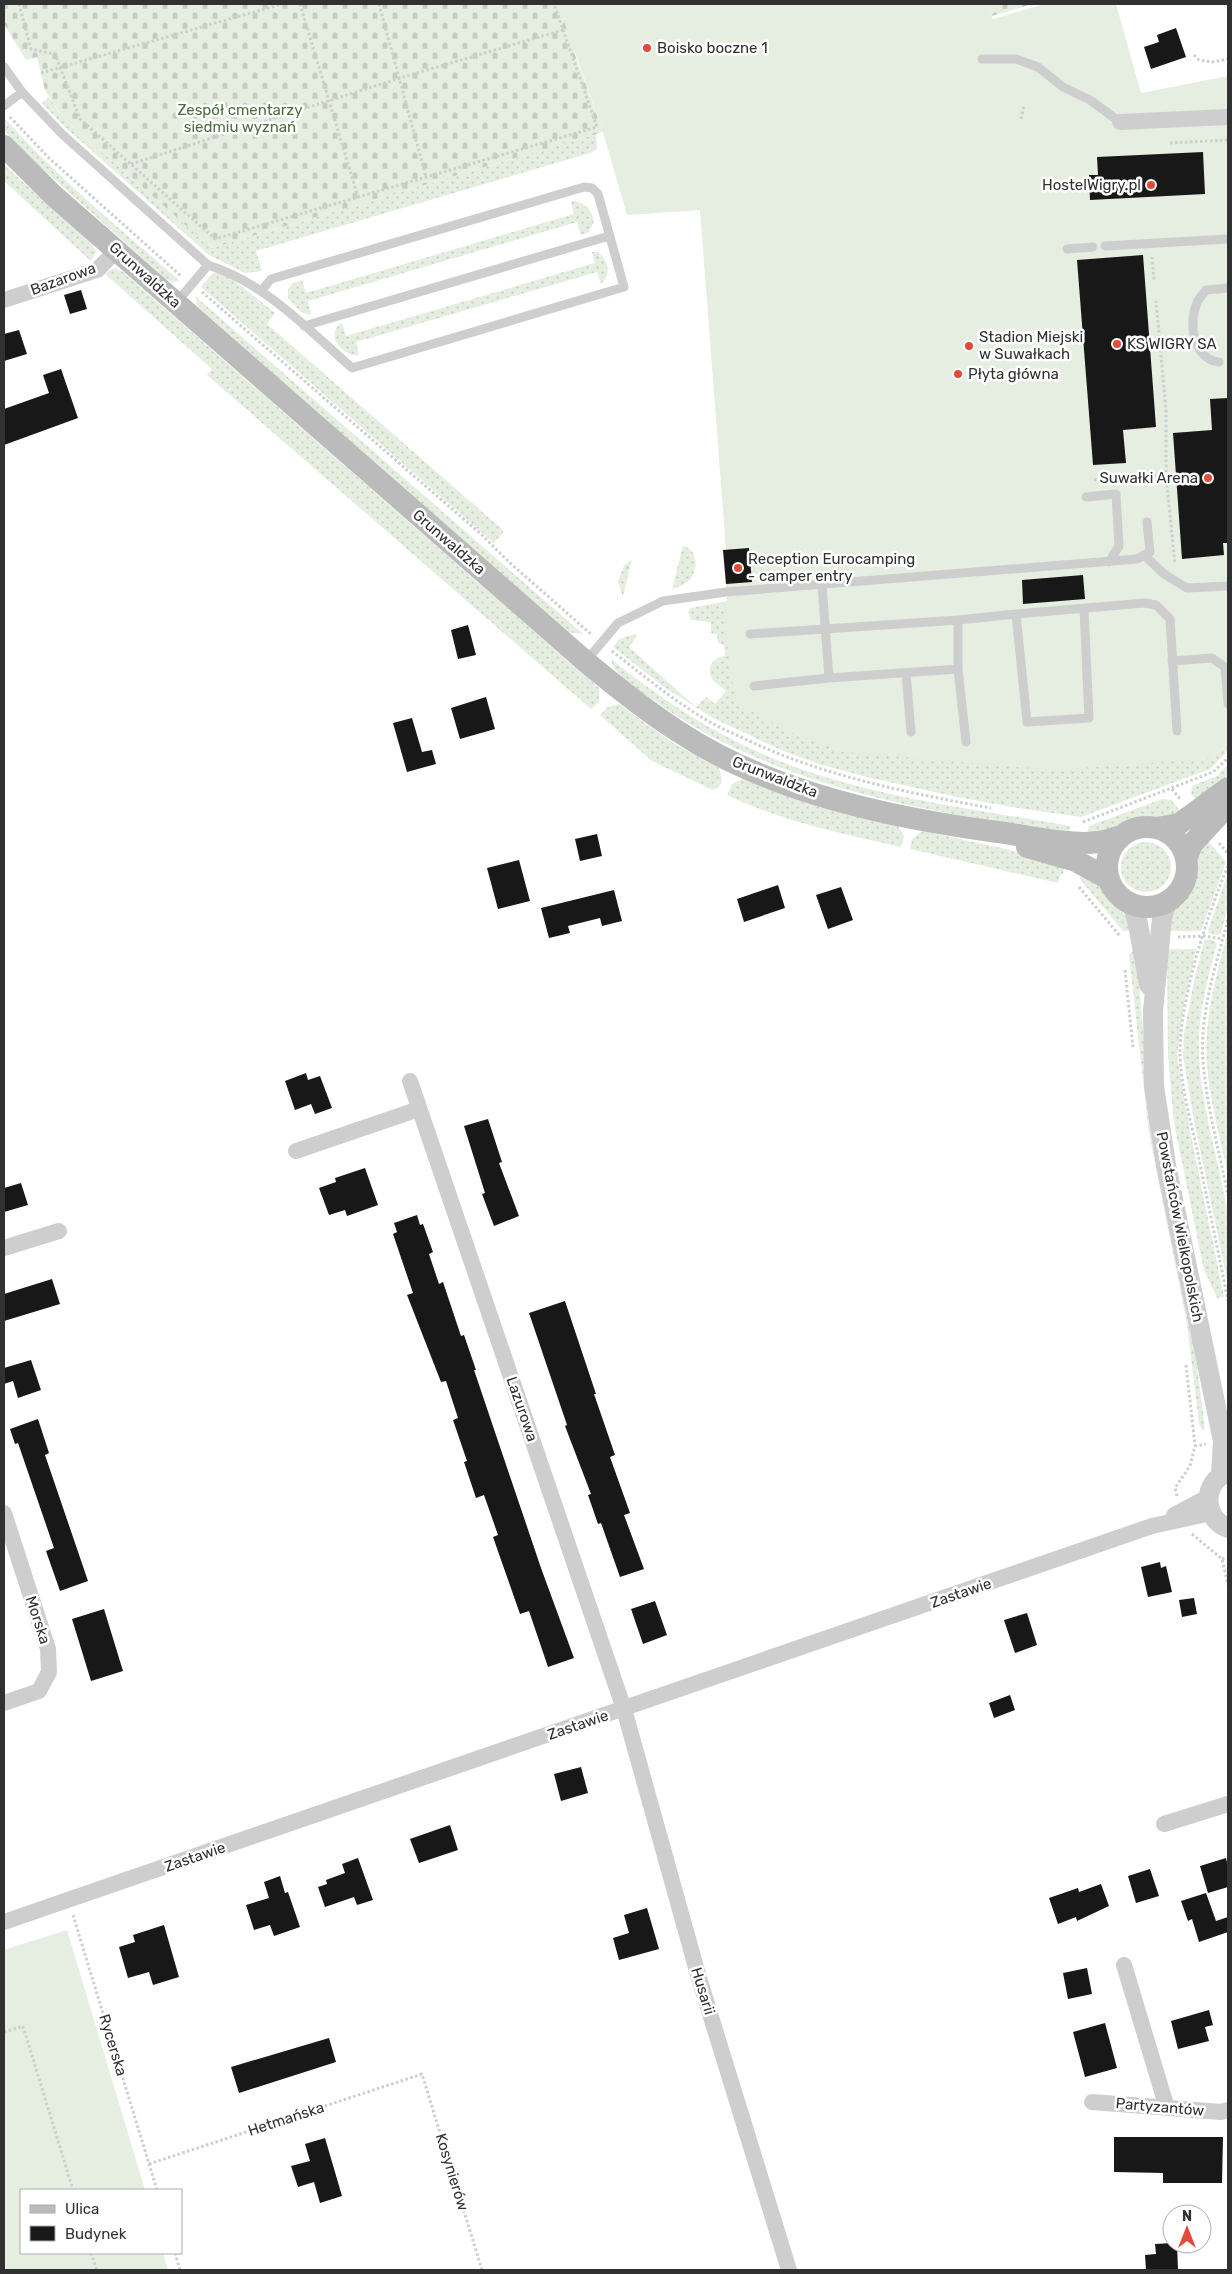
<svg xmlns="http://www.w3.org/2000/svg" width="1232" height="2274" font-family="Rubik,sans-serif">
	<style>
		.grass { fill: url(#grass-dots) }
		.cemetery { fill: url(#cemetery-stones) }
		.garden { fill: #e5eee0 }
		.building { fill: #181818 }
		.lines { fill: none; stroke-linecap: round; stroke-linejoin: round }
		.path { stroke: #cecece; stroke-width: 3; stroke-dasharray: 2.5 2.5; stroke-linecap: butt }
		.service { stroke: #cecece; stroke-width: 9 }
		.minor { stroke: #cecece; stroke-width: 16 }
		.tertiary { stroke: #cecece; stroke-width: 20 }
		.secondary { stroke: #bbb; stroke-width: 22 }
		.poi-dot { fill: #e24a3a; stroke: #fff; stroke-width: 2 }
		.labels { text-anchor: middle; stroke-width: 5; stroke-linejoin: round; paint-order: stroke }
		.poi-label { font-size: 15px; fill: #313131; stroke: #fff; text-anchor: start }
		.park-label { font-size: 15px; fill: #4d6d3f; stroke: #fff }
		.street-label { font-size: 15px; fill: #313131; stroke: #fff }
	</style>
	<defs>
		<pattern id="grass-dots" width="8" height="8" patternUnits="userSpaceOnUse" patternTransform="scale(1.25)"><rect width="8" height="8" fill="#e5eee0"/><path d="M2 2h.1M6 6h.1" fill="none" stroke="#c5cdc1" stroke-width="1.8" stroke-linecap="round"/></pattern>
		<pattern id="cemetery-stones" width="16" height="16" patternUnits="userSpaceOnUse" patternTransform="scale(1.25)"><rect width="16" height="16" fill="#e5eee0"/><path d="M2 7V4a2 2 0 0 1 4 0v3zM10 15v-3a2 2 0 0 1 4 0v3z" fill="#c5cdc1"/></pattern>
	</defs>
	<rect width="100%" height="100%" fill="#fff"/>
	<!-- grass -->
	<path class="grass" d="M49,97L65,120L212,248L596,134L597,149L590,153L256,251L262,271L245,273L209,255L65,127L42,103Z
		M5,119C58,178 120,229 180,281L173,282L166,279L25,153L5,131Z
		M4,165L92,244L96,252L91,261L4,181Z
		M574,201C586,203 591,210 594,221L589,232L581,235L577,222L308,301L311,314L309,315L300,311L288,298V289L293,283L302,280L306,293L574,214L571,202Z
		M592,252H598C608,259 612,276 601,284L597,272L356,342L359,355C349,357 340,349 335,340C334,333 335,326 342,323L346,336L595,263Z
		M115,268L123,272L599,688V702L591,709L207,375L212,369L105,274L110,270Z
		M217,271H222L275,313L267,324L504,531L494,543L201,287L211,275Z
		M195,296L583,634L568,632L377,466L198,307Z
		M683,546C699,549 699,573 687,582C683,586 677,587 672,589Z
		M632,559L623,597L618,581L624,566Z
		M727,601L1212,758L1228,743V751L1210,769L1081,817L1018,808L957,797L867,777L819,764L781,750L713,718L664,687L613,647L619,639L635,634L637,636L629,647L696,707L706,697L715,704L726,691C722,688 717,684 713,680C705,669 713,657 725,656L724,645L718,643L717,634L711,633V622L691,620L688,612L691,608Z
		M611,659C652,692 694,721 741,744C841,794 962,807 1071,826L1069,833C922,811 774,787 650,698C637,688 613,676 611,659Z
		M619,704L673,743L719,768C723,780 724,784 713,790L652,761L600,715L608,707Z
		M1228,765V775L1199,802L1191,794L1192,786L1217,776Z
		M743,779C793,800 844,814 898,826L904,836L901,847C843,834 781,821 727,795L732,784Z
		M1162,799L1171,800L1183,814L1163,820L1146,818L1134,820L1117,827L1087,835L1089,826Z
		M923,831L1010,850L1064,866L1063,874H1060L1058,883L910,849L912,839Z
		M1207,840L1226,862L1201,931H1167L1175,907L1190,888L1194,876L1196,859Z
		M1121 867a25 25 0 1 1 50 0a25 25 0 1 1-50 0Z
		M1081,871L1099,884L1107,899L1128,918L1132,931H1123L1080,879Z
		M1228,873V906L1221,933L1217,935L1209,933L1208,930Z
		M1228,932V1176C1219,1130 1203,1079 1207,1032C1210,998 1219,964 1228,932Z
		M1207,939L1215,941L1217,944C1209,973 1201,1004 1199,1034C1196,1095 1219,1156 1228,1216C1231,1238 1228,1262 1228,1284L1194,1120L1183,1056L1184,1034L1194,981L1204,941Z
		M1136,949L1149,1102L1192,1326L1205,1429L1202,1430L1199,1423L1187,1324L1149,1133L1129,955Z
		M1167,949H1196L1183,1008L1177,1056L1188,1121L1224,1297L1217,1298L1204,1270L1174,1123L1168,1055Z"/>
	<!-- cemetery -->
	<path class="cemetery" d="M4,4H561L578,50L574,52L603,132L212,248L65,120L45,90L37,57L26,60L4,24Z
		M988,4H1033L992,16Z"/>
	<!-- garden -->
	<path class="garden" d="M558,4H988L993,19L1045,4H1116L1141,93L1228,76V743L1212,758L1055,770L844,752L787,731L735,702L722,602L727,601L723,550H726L700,210L627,215L603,132Z
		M67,1930L145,2190H21V2253H163L168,2270H4V1950Z"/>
	<!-- building -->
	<path class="building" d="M1176,28L1186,57L1151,69L1144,47L1159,42L1157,35Z
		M1203,152L1205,194L1090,200L1089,175H1098L1097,157Z
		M1143,255L1156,427L1123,430L1126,463L1093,465L1077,260Z
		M81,290L87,309L70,314L64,295Z
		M19,330L27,354L4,361V334Z
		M61,369L78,418L4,445V409L49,393L43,375Z
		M1228,398V543H1223L1224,555L1182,559L1173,433L1212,430L1210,399Z
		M749,548L752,582L726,584L723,550Z
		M1083,575L1085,599L1023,604L1022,580Z
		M468,625L476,655L458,659L451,630Z
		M486,697L495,729L460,739L451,708Z
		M412,718L422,752L432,750L436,764L407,772L393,723Z
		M597,834L602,856L580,861L575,839Z
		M519,860L530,901L498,909L487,868Z
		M778,885L785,908L744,922L737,899Z
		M841,887L853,920L828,929L816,895Z
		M614,890L622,921L602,926L600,918L568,926L570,933L549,938L541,908Z
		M306,1073L308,1080L320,1076L332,1108L315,1114L311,1104L295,1110L285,1081Z
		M488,1119L502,1162L499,1163L519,1216L494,1226L482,1194L485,1193L464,1126Z
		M365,1168L378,1205L347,1216L345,1210L329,1215L319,1188L336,1182L335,1178Z
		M21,1183L28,1205L4,1212V1188Z
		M417,1215L420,1225L423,1224L433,1252L429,1254L439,1284L443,1282L461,1336L464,1335L476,1370H474L541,1568L574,1658L548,1667L529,1611L520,1614L493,1537L498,1535L484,1495L476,1498L464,1462L467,1461L453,1420L458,1418L446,1381L441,1382L407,1295L413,1293L393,1234L397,1232L394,1223Z
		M52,1279L60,1304L4,1321V1294Z
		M565,1301L596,1394H594L615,1455L610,1457L630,1513L624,1515L644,1569L620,1577L601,1523L598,1524L588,1495L591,1494L565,1426L567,1425L529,1313Z
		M31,1360L41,1390L18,1398L13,1381L4,1384V1368Z
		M38,1419L49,1453L45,1455L88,1581L60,1591L46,1551L54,1548L18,1443L15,1444L10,1429Z
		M1160,1562L1161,1568L1166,1566L1172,1592L1148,1597L1141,1567Z
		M1194,1598L1197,1614L1182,1617L1179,1600Z
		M655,1601L667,1635L643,1644L631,1609Z
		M104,1609L123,1671L91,1681L72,1619Z
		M1027,1613L1037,1645L1015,1653L1004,1620Z
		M1010,1695L1015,1710L994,1718L989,1703Z
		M581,1767L588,1793L561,1801L554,1774Z
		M450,1825L458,1850L419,1863L410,1839Z
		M358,1858L373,1900L357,1905L354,1897L325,1907L318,1887L327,1884L326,1880L345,1873L342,1864Z
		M1226,1858L1228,1867V1887L1208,1893L1200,1866Z
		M1150,1869L1159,1896L1136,1903L1128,1876Z
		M280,1876L285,1893L288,1892L300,1927L274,1936L270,1925L254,1930L246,1905L269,1898L264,1882Z
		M1101,1884L1109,1906L1077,1921L1076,1917L1058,1924L1049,1898L1078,1888L1079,1892Z
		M1206,1893L1216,1921L1228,1917V1932L1199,1942L1192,1919L1188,1921L1181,1901Z
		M647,1908L659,1949L619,1960L613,1938L629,1933L624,1915Z
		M164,1925L179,1977L153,1985L149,1972L128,1978L119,1947L135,1942L133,1935Z
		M1087,1968L1092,1994L1068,1999L1063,1973Z
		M1209,2010L1213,2025L1205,2027L1209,2041L1178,2049L1171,2021Z
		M1105,2023L1117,2068L1085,2077L1073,2032Z
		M329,2038L336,2062L239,2093L231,2067Z
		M1114,2137H1223L1222,2183H1163V2173L1114,2172Z
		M325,2138L342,2196L320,2203L314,2182L298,2187L291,2166L310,2161L305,2144Z
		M1172,2243L1177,2244L1178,2270H1146L1145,2255L1156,2254L1155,2244Z"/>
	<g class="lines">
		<!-- path -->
		<path class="path" d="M19,4L31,49L55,54L80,119L215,239L597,127L554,4
			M300,4L358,197
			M379,4L426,177
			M1194,55L1199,60L1212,62L1228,59
			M41,73L282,4
			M10,117L49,158L181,276
			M1021,119L1024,105
			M1170,143L1228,140
			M131,164L400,78L563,30
			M1152,257L1154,281
			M202,292L482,535L509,562L592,635
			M1166,475L1175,564
			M1094,480L1166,475V410L1156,301
			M612,651C644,676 675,702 710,722C722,729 735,734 747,740C824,776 908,793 991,808
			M1172,789L1180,799
			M1083,822L1213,772L1228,758
			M1219,843L1228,854
			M1228,866C1207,915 1179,1002 1180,1055C1181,1086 1190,1119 1197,1149C1207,1199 1218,1250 1228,1301
			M1079,887L1120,936
			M1228,920C1218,957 1206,994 1203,1033C1199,1080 1219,1148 1228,1196
			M1178,937L1204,936L1223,939
			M1125,970L1133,1048
			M1186,1365L1195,1446
			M1177,1496L1175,1488L1190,1466L1195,1446L1206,1444
			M1192,1534L1222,1559L1228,1585
			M1222,1559L1228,1558
			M73,1915L157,2190
			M4,2032L23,2026L73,2190
			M149,2164L422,2074L482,2270
			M91,2253L97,2270
			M175,2253L180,2270"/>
		<!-- service -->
		<path class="service" d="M982,59H1016L1038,67L1063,87L1090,100L1120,122
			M4,67L22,92L4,106
			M22,92L62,134L208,265L176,303
			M1105,246L1228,239
			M1067,249L1093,247
			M208,265C265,283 308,329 352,368L624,287L598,194L592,188L584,187L271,279L262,290
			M304,326L609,236
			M1219,362C1193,359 1188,323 1197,303C1199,298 1203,294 1206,290L1228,288
			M1086,497L1116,494L1119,546L1109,562
			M1145,556L1164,574L1187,588L1228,586
			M822,585L829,678L958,669L966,742
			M1016,614L1145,603L1156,605L1170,619L1177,731
			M958,620L1016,614L1027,722L1089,718L1084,609
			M750,634L958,620V669
			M586,661L618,623L663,601L726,592L1137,559L1150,552L1147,522
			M1172,661L1212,658L1225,667L1228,704
			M906,673L911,732
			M754,686L829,678"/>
		<!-- minor -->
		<path class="minor" d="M1120,122L1228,117
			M4,300L97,270L117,250
			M410,1081L624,1709L699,1978L789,2270
			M296,1151L419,1109
			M4,1248L59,1231
			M4,1513L48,1649L49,1672L39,1691L4,1703
			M1174,1515L1208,1497
			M1164,1824L1228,1804
			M4,1922L1152,1526L1211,1513
			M1124,1965L1167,2108
			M1092,2102L1221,2112L1228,2110"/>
		<!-- tertiary -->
		<path class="tertiary" d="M1167,901L1162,918L1153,1011L1154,1086L1166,1165L1223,1441L1221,1475
			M1132,904L1138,924L1149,985
			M1228,1472C1202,1482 1202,1518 1228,1528"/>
		<!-- secondary -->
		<path class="secondary" d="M4,146L53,195L585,661C615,686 646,711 679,732C770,792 891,818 998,832C1029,836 1069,846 1099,842C1107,841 1114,838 1121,836
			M1107 867a40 40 0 1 1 80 0a40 40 0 1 1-80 0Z
			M1157,828L1179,824L1228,788
			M1027,847L1076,861L1109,879
			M1186,859L1192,844L1228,805"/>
	</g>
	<!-- markers -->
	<g class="poi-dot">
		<circle cx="647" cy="48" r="5"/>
		<circle cx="1151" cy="185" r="5"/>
		<circle cx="1117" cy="344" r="5"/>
		<circle cx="969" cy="346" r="5"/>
		<circle cx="958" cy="374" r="5"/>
		<circle cx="1208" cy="478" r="5"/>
		<circle cx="738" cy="568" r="5"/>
	</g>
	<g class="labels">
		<!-- poi labels -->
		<g class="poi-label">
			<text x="657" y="53">Boisko boczne 1</text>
			<text x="1141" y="190" text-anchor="end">HostelWigry.pl</text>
			<text x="979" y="342">Stadion Miejski<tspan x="979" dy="17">w Suwałkach</tspan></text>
			<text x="1127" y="349">KS WIGRY SA</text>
			<text x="968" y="379">Płyta główna</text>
			<text x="1198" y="483" text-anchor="end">Suwałki Arena</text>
			<text x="748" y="564">Reception Eurocamping<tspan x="748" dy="17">- camper entry</tspan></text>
		</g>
		<!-- park labels -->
		<g class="park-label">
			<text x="240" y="115">Zespół cmentarzy<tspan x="240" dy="17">siedmiu wyznań</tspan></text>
		</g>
		<!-- street labels -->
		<g class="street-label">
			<text transform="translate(145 275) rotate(42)" y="5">Grunwaldzka</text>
			<text transform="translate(63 279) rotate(-20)" y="5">Bazarowa</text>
			<text transform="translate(449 542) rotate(41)" y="5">Grunwaldzka</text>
			<text transform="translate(775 777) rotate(21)" y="5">Grunwaldzka</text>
			<text transform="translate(1180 1227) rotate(79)" y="5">Powstańców Wielkopolskich</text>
			<text transform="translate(522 1409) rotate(71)" y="5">Lazurowa</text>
			<text transform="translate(961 1593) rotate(-19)" y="5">Zastawie</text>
			<text transform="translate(38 1620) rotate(72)" y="5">Morska</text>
			<text transform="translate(578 1725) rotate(-19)" y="5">Zastawie</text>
			<text transform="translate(195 1857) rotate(-19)" y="5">Zastawie</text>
			<text transform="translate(703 1991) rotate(73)" y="5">Husarii</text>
			<text transform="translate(113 2045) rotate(73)" y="5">Rycerska</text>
			<text transform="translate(1160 2107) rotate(5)" y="5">Partyzantów</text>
			<text transform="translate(286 2119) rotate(-18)" y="5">Hetmańska</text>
			<text transform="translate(452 2172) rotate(73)" y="5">Kosynierów</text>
		</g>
	</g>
	<!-- border -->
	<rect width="1232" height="2274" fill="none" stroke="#313131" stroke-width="10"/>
	<!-- legend -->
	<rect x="20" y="2189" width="162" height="65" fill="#ffffff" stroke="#adadad"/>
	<rect x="30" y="2205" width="25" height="8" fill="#bbbbbb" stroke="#adadad"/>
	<text x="65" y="2214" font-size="15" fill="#313131">Ulica</text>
	<rect x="30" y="2226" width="25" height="15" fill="#181818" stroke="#adadad"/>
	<text x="65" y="2239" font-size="15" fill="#313131">Budynek</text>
	<!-- north arrow -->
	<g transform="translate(1187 2229)"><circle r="24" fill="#ffffff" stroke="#adadad"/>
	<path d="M0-4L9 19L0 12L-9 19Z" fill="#e24a3a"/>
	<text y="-8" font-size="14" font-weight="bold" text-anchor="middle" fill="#313131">N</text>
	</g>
</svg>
